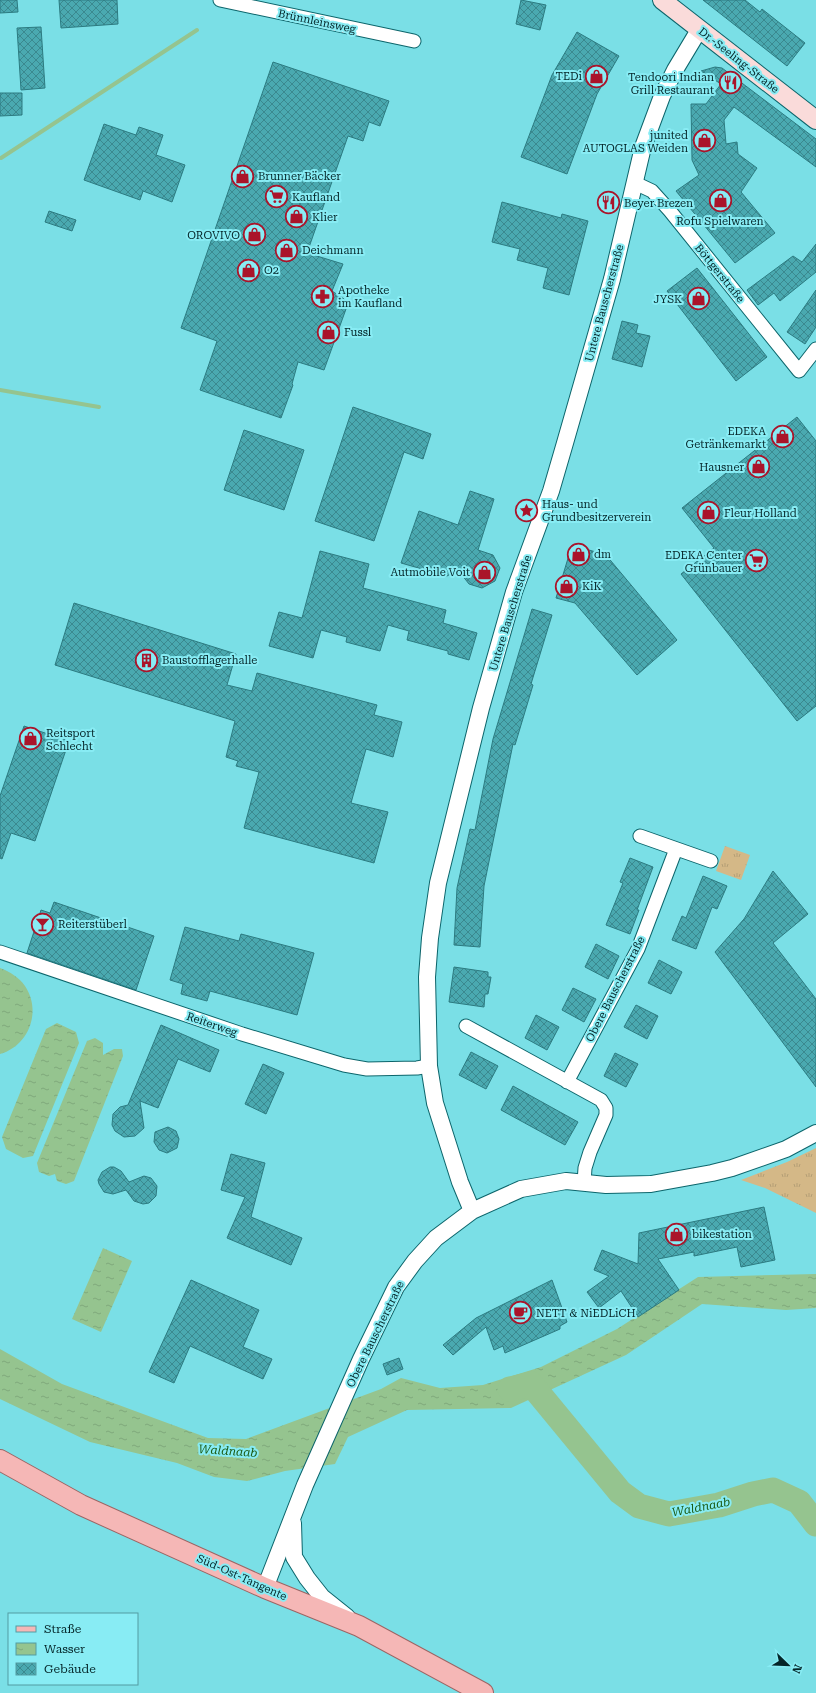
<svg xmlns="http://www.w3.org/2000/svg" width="816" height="1693" font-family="'Roboto Serif',serif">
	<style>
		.grass { fill: url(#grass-tufts) }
		.water { fill: url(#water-ripples) }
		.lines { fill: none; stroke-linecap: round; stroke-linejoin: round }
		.stream { stroke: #95c48f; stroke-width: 4 }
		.river { stroke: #95c48f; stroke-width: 25 }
		.building { fill: url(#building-cross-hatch); stroke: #2c7b81 }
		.minor-casing { stroke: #0c656b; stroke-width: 15 }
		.tertiary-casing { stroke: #0c656b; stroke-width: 18 }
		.secondary-casing { stroke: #0c656b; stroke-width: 20 }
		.primary-casing { stroke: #9c6564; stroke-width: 22 }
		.minor { stroke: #fff; stroke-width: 13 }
		.tertiary { stroke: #fff; stroke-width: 16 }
		.secondary { stroke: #fadbda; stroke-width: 18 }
		.primary { stroke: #f5b7b6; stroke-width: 20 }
		.labels { text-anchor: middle; stroke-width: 4; stroke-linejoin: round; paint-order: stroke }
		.street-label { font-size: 11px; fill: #042528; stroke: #88ecf4 }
		.poi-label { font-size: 11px; fill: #042528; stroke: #88ecf4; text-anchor: start }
		.water-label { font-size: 12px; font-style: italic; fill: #1c5b15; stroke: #88ecf4 }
	</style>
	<defs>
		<pattern id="grass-tufts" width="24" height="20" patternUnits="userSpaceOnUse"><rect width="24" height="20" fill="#d4b887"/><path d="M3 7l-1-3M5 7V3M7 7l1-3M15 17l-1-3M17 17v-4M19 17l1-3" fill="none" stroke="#b49e75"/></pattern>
		<pattern id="water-ripples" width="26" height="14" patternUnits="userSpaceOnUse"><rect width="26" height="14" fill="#95c48f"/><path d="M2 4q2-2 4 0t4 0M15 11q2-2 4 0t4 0" fill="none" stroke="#7fa87b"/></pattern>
		<pattern id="building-cross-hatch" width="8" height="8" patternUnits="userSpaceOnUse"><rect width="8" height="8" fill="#4aa9b0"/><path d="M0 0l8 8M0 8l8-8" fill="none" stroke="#3b898f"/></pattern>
	</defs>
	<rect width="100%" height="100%" fill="#7adfe6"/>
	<!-- grass -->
	<path class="grass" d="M725,846L750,855L741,880L716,871Z
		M816,1148V1213L765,1188L741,1180L787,1162Z"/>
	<!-- water -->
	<path class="water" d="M0,968C10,972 19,977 25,986C42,1011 29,1046 0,1054Z
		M57,1023L76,1032L79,1043L33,1156L23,1158L6,1149L2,1137L46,1029Z
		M95,1038L103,1043V1055L114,1049H122L123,1056L74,1181L66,1184L57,1181L55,1174L49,1176L39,1172L37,1163L87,1041Z
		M103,1248L132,1261L101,1332L72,1319Z
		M816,1274V1308L786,1310L702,1304L626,1355L511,1408L407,1410L348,1437L335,1464L285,1471L247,1481L214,1477L177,1463L90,1442L0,1399V1349L62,1384L208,1438L246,1439L381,1389L401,1378L440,1388L483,1385L541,1367L617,1329L698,1277Z"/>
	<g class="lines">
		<!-- stream -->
		<path class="stream" d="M1,158L197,30
			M0,390L99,407"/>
		<!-- river -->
		<path class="river" d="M510,1389L531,1384L620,1492L639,1506L669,1514L719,1505L753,1494L773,1490L799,1502L816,1524"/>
	</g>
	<!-- building -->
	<path class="building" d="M0,0H17L18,12L0,13Z
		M59,0H117L118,24L61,28Z
		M521,0L546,5L540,30L516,24Z
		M703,0H745L760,12L762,9L805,43L787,66Z
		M41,27L45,88L21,90L17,28Z
		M577,32L619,56L597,94L567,174L521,157L552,75Z
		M273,62L389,101L380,126L369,122L363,141L348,136L307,253L343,264L332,291L344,299L346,309L324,370L298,362L292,384L293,385L281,418L200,390L217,341L181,328Z
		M715,67L722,68L816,139V167L734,107L724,120L726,144L737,142L738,154L757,168L741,192L775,233L735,263L676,191L699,175L692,160L691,104H706L721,84L701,71Z
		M0,93H22V115L0,116Z
		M104,124L136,135L139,127L163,135L156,155L185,165L172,202L143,191L140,200L84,180Z
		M502,202L561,218L562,214L588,221L569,295L543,288L548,268L517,260L520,249L492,242Z
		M49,211L76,220L72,231L45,222Z
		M816,244V272L780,301L774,293L758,305L747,290L793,256L802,262Z
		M697,268L767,357L736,381L667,291Z
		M816,290V327L805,344L787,332Z
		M622,321L638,325L636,333L650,336L642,367L612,359Z
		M353,407L431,434L423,459L404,452L374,541L315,521Z
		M797,417L816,441V706L797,721L681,574L714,548L682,508Z
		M244,430L304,450L284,510L224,490Z
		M470,491L494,499L478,550L493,555L500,568L495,581L482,588L469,584L458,570L447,576L401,563L419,511L458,525Z
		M572,545L606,555L677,640L637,675L575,603L556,598Z
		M320,551L369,564L363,588L446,610L443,623L477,633L469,660L448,654V651L407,640L409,631L388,625L380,651L346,642L347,637L321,630L313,658L269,646L279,612L302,618Z
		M74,603L236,654L227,685L252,691L257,673L377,705L374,715L402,722L393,757L366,749L351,803L388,812L374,863L244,828L259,772L236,766L238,761L226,757L235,721L55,665Z
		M532,609L552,615L531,684L533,685L515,745L513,744L484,886L480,947L454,945L457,888L470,829L475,830L493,739Z
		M24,726L69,741L35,841L11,833L2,859L0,858V796Z
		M630,858L653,867L637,910H639L630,934L606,925L623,883L620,882Z
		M773,871L808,914L773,943L816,999V1087L715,952L744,919Z
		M703,876L727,886L717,909L712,907L696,949L672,940L682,916L686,918Z
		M54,902L154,936L136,990L27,953L41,910L50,913Z
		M185,927L239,941L241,934L314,953L297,1015L210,991L207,1001L181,994L183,984L170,980Z
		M596,944L619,956L608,979L585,967Z
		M659,960L682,972L671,994L648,983Z
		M454,967L488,972V977H491L488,994H485L484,1007L449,1002Z
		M573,988L596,999L584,1022L562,1010Z
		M636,1005L658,1016L647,1039L624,1027Z
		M536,1015L559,1027L547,1050L525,1038Z
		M161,1025L219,1050L210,1072L178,1059L158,1108L140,1101L144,1128L135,1136L124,1137L115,1131L112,1125L113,1114L120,1107L128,1105Z
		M471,1052L498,1066L486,1089L459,1075Z
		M615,1053L638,1064L626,1087L604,1076Z
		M263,1064L284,1073L266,1114L245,1104Z
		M513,1086L578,1122L565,1145L501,1110Z
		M168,1127L176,1131L179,1139L177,1148L167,1153L159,1150L154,1142L155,1132Z
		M231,1154L265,1163L251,1217L302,1238L291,1265L227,1238L245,1197L221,1190Z
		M110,1167H114L121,1171L129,1182L144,1176L151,1178L157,1186L156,1196L149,1203L143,1204L134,1201L126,1190L113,1194L104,1192L99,1184L98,1180L102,1172Z
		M764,1207L775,1260L741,1267L737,1247L694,1256V1252L658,1259L679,1290L638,1317L621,1291L599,1308L587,1292L609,1276L594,1270L602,1250L638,1264L639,1233Z
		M191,1280L259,1310L243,1347L272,1359L263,1379L190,1346L174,1383L149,1372Z
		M552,1280L567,1322L560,1326V1329L505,1353L503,1346L494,1350L486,1327L453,1355L443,1345L476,1318Z
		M399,1358L403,1369L387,1375L383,1364Z"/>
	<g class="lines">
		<defs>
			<path id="minor" d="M220,0L414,41
				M635,183L652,191L670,211L799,371L816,349
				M640,836L711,861
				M0,952L242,1034L344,1065L367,1069L417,1068L429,1066
				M466,1026L601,1100L606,1108V1115L590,1152L585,1168L584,1183
				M567,1082L638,949L676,849"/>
			<path id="tertiary" d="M472,1211L460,1182L435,1103L429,1066L427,977L430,938L438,883L481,708L514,592L551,491L565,443L612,279L643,147L662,96L675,70L699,30
				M293,1523L294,1557L307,1578L322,1597L347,1617
				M265,1588L305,1485L361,1359L396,1287L415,1261L436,1238L472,1211L521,1189L566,1181L606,1185L651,1184L712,1173L732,1168L786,1149L816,1133"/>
			<path id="secondary" d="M662,0L816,120"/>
			<path id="primary" d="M0,1460L81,1505L265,1588L359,1626L483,1693"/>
		</defs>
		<!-- minor casing -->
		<use href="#minor" class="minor-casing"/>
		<!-- tertiary casing -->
		<use href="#tertiary" class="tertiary-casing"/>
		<!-- secondary casing -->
		<use href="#secondary" class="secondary-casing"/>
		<!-- primary casing -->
		<use href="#primary" class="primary-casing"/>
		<!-- minor -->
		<use href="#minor" class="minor"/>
		<!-- tertiary -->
		<use href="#tertiary" class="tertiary"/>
		<!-- secondary -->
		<use href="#secondary" class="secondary"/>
		<!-- primary -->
		<use href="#primary" class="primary"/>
	</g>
	<!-- icons -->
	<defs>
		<symbol id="shop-ring" viewBox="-11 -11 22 22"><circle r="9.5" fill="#88ecf4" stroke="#aa142a" stroke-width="1.5"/><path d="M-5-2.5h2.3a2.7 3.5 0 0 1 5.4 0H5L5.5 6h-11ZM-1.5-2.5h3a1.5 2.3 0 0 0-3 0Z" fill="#aa142a"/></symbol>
		<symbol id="restaurant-ring" viewBox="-11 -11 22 22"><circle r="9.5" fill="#88ecf4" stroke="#aa142a" stroke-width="1.5"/><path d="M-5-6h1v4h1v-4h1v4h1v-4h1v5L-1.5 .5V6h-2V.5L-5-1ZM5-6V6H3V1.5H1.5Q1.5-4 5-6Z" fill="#aa142a"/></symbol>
		<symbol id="supermarket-ring" viewBox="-11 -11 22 22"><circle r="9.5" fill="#88ecf4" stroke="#aa142a" stroke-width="1.5"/><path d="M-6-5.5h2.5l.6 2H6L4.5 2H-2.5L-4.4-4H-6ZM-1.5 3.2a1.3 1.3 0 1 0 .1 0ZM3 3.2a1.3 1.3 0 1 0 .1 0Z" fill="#aa142a"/></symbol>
		<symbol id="pharmacy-ring" viewBox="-11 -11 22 22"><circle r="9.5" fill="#88ecf4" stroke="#aa142a" stroke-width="1.5"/><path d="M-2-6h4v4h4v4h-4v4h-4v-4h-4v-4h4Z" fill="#aa142a"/></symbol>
		<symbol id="sight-ring" viewBox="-11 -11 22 22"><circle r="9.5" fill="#88ecf4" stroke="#aa142a" stroke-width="1.5"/><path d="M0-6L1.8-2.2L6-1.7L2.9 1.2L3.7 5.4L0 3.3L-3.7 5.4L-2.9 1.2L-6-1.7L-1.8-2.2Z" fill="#aa142a"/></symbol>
		<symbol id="building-ring" viewBox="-11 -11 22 22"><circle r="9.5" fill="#88ecf4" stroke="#aa142a" stroke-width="1.5"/><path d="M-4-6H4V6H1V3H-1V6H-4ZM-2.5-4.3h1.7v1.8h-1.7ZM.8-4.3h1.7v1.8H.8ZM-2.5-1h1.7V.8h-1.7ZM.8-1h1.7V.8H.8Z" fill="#aa142a"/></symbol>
		<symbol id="bar-ring" viewBox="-11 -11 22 22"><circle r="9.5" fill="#88ecf4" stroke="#aa142a" stroke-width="1.5"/><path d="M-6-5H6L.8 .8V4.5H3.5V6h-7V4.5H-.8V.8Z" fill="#aa142a"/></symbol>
		<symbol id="cafe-ring" viewBox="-11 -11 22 22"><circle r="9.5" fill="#88ecf4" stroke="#aa142a" stroke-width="1.5"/><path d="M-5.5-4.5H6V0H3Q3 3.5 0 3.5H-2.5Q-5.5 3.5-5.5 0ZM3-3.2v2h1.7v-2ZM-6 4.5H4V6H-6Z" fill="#aa142a"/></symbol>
	</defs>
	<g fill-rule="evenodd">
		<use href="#shop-ring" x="584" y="64" width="25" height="25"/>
		<use href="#restaurant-ring" x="718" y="70" width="25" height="25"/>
		<use href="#shop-ring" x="692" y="128" width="25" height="25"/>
		<use href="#shop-ring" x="230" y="164" width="25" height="25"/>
		<use href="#supermarket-ring" x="264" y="184" width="25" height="25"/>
		<use href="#shop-ring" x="708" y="188" width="25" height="25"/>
		<use href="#restaurant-ring" x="596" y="190" width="25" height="25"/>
		<use href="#shop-ring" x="284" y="204" width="25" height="25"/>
		<use href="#shop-ring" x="242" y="222" width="25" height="25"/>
		<use href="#shop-ring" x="274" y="238" width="25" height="25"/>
		<use href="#shop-ring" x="236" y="258" width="25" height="25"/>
		<use href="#pharmacy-ring" x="310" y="284" width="25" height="25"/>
		<use href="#shop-ring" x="686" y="286" width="25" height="25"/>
		<use href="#shop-ring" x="316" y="320" width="25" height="25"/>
		<use href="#shop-ring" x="770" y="424" width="25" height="25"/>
		<use href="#shop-ring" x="746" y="454" width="25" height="25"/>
		<use href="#sight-ring" x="514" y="498" width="25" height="25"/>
		<use href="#shop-ring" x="696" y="500" width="25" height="25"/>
		<use href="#shop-ring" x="566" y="542" width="25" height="25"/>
		<use href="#supermarket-ring" x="744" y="548" width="25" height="25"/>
		<use href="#shop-ring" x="472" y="560" width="25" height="25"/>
		<use href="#shop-ring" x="554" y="574" width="25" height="25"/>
		<use href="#building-ring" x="134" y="648" width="25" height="25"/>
		<use href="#shop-ring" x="18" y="726" width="25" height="25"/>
		<use href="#bar-ring" x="30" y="912" width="25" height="25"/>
		<use href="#shop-ring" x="664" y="1222" width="25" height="25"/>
		<use href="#cafe-ring" x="508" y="1300" width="25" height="25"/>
	</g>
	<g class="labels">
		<!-- street labels -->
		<g class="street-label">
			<text transform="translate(317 21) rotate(12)" y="4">Brünnleinsweg</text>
			<text transform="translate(739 60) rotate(38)" y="4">Dr.-Seeling-Straße</text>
			<text transform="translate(720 273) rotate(51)" y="4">Böttgerstraße</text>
			<text transform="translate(604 303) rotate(-75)" y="4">Untere Bauscherstraße</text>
			<text transform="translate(510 613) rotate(-73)" y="4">Untere Bauscherstraße</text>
			<text transform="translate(615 989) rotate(-63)" y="4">Obere Bauscherstraße</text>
			<text transform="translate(212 1024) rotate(19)" y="4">Reiterweg</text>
			<text transform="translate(375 1334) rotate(-64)" y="4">Obere Bauscherstraße</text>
			<text transform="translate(242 1577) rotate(24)" y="4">Süd-Ost-Tangente</text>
		</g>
		<!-- poi labels -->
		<g class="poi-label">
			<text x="582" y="80" text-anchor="end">TEDi</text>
			<text x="714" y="81" text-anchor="end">Tendoori Indian<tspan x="714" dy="13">Grill Restaurant</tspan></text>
			<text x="688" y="139" text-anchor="end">junited<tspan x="688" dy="13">AUTOGLAS Weiden</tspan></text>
			<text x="258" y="180">Brunner Bäcker</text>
			<text x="292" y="201">Kaufland</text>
			<text x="624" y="207">Beyer Brezen</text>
			<text x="312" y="221">Klier</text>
			<text x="720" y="225" text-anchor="middle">Rofu Spielwaren</text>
			<text x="240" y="239" text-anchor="end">OROVIVO</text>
			<text x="302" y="254">Deichmann</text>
			<text x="264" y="274">O2</text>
			<text x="338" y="294">Apotheke<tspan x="338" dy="13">im Kaufland</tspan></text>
			<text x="682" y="303" text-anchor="end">JYSK</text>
			<text x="344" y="336">Fussl</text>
			<text x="766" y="435" text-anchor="end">EDEKA<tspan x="766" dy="13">Getränkemarkt</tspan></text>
			<text x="744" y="471" text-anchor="end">Hausner</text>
			<text x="542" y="508">Haus- und<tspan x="542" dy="13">Grundbesitzerverein</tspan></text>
			<text x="724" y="517">Fleur Holland</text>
			<text x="594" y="558">dm</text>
			<text x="742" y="559" text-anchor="end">EDEKA Center<tspan x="742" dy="13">Grünbauer</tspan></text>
			<text x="470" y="576" text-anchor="end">Autmobile Voit</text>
			<text x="582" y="590">KiK</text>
			<text x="162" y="664">Baustofflagerhalle</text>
			<text x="46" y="737">Reitsport<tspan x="46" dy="13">Schlecht</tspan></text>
			<text x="58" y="928">Reiterstüberl</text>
			<text x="692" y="1238">bikestation</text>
			<text x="536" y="1317">NETT &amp; NiEDLiCH</text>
		</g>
		<!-- water labels -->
		<g class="water-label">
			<text transform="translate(228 1451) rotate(4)" y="4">Waldnaab</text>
			<text transform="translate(701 1507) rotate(-11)" y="4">Waldnaab</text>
		</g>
	</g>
	<!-- legend -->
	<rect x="8" y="1613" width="130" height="72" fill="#88ecf4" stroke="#539ca2"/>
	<rect x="16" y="1626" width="20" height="6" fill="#f5b7b6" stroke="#539ca2"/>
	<text x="44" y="1633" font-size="12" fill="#042528">Straße</text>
	<rect x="16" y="1643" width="20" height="12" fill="url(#water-ripples)" stroke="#539ca2"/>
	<text x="44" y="1653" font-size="12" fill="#042528">Wasser</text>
	<rect x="16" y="1663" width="20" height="12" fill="url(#building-cross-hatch)" stroke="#539ca2"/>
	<text x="44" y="1673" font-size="12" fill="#042528">Gebäude</text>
	<!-- north arrow -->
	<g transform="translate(788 1665) rotate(113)" stroke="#88ecf4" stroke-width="3" paint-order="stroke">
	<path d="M0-3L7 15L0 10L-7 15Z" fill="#042528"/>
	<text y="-6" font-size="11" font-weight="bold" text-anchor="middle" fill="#042528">N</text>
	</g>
</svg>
